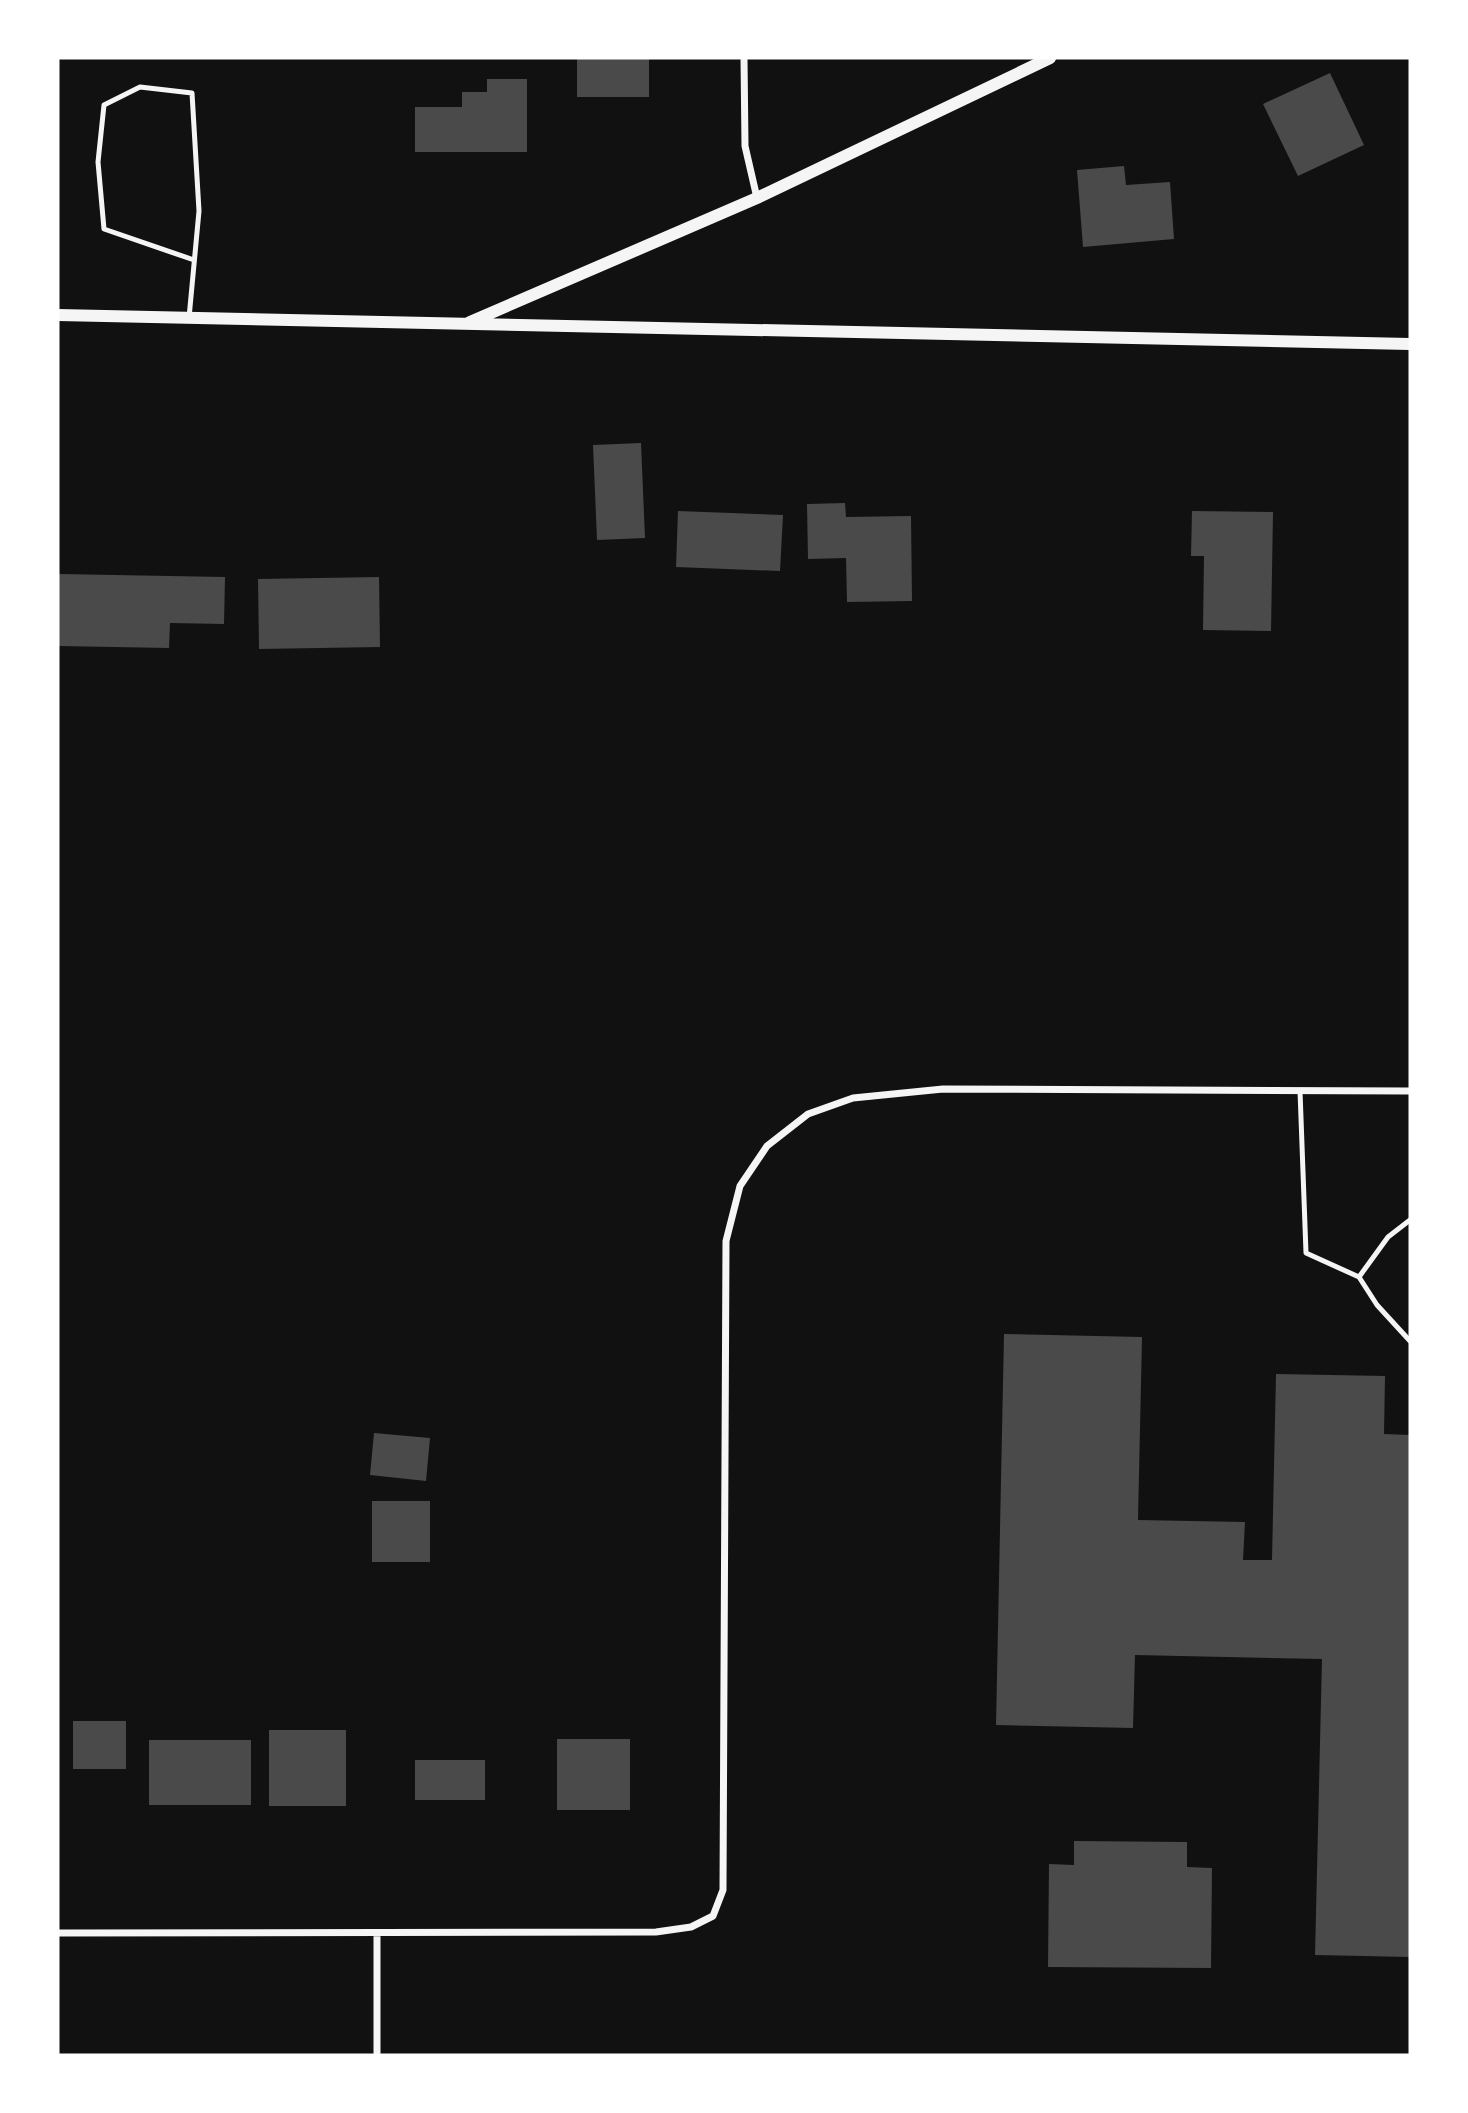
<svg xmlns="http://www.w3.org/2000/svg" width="1468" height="2113" font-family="Signika,sans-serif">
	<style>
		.building { fill: #4a4a4a }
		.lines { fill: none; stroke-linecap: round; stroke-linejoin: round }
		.service { stroke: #f5f5f5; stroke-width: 5 }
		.minor { stroke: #f5f5f5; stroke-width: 7 }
		.tertiary { stroke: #f5f5f5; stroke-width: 12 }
	</style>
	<rect width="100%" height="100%" fill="#111"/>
	<!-- building -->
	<path class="building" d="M577,58H649V97H577Z
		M1330,73L1364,145L1298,176L1263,104Z
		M487,79H527V152H415V107H462V92H487Z
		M1124,166L1126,185L1170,182L1174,239L1083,247L1077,170Z
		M641,443L645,538L597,540L593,445Z
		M845,503L846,517L911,516L912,601L847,602L846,558L808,559L807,504Z
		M678,511L783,515L780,571L676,567Z
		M1192,511L1273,512L1271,631L1203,630L1204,556H1191Z
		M58,574L225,577L224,624L170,623L169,648L58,646Z
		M379,577L380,647L259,649L258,579Z
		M1004,1334L1142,1337L1138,1520L1245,1522L1243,1560H1272L1276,1374L1385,1376L1384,1434L1410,1435V1957L1315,1955L1322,1659L1135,1655L1133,1728L996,1725Z
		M374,1433L430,1438L426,1481L370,1475Z
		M372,1501H430V1562H372Z
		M73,1721H126V1769H73Z
		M269,1730H346V1806H269Z
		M557,1739H630V1810H557Z
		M149,1740H251V1805H149Z
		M415,1760H485V1800H415Z
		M1074,1841L1187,1842V1867L1212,1868L1211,1968L1048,1967L1049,1864L1074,1865Z"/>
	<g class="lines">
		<!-- service -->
		<path class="service" d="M189,318L199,211L192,93L140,87L104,105L98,162L104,229L194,260
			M1300,1091L1306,1253L1359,1277L1377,1305L1410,1341
			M1359,1277L1388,1237L1410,1220"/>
		<!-- minor -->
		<path class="minor" d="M744,58L745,146L757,198
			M58,1933L656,1932L691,1927L713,1916L723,1890L726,1241L740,1186L767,1146L808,1114L853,1098L943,1089L1410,1091
			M377,2055V1933"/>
		<!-- tertiary -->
		<path class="tertiary" d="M58,315L1410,344
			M470,322L757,198L1050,58"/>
	</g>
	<!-- border -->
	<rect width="1468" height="2113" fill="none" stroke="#ffffff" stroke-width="119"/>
</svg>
